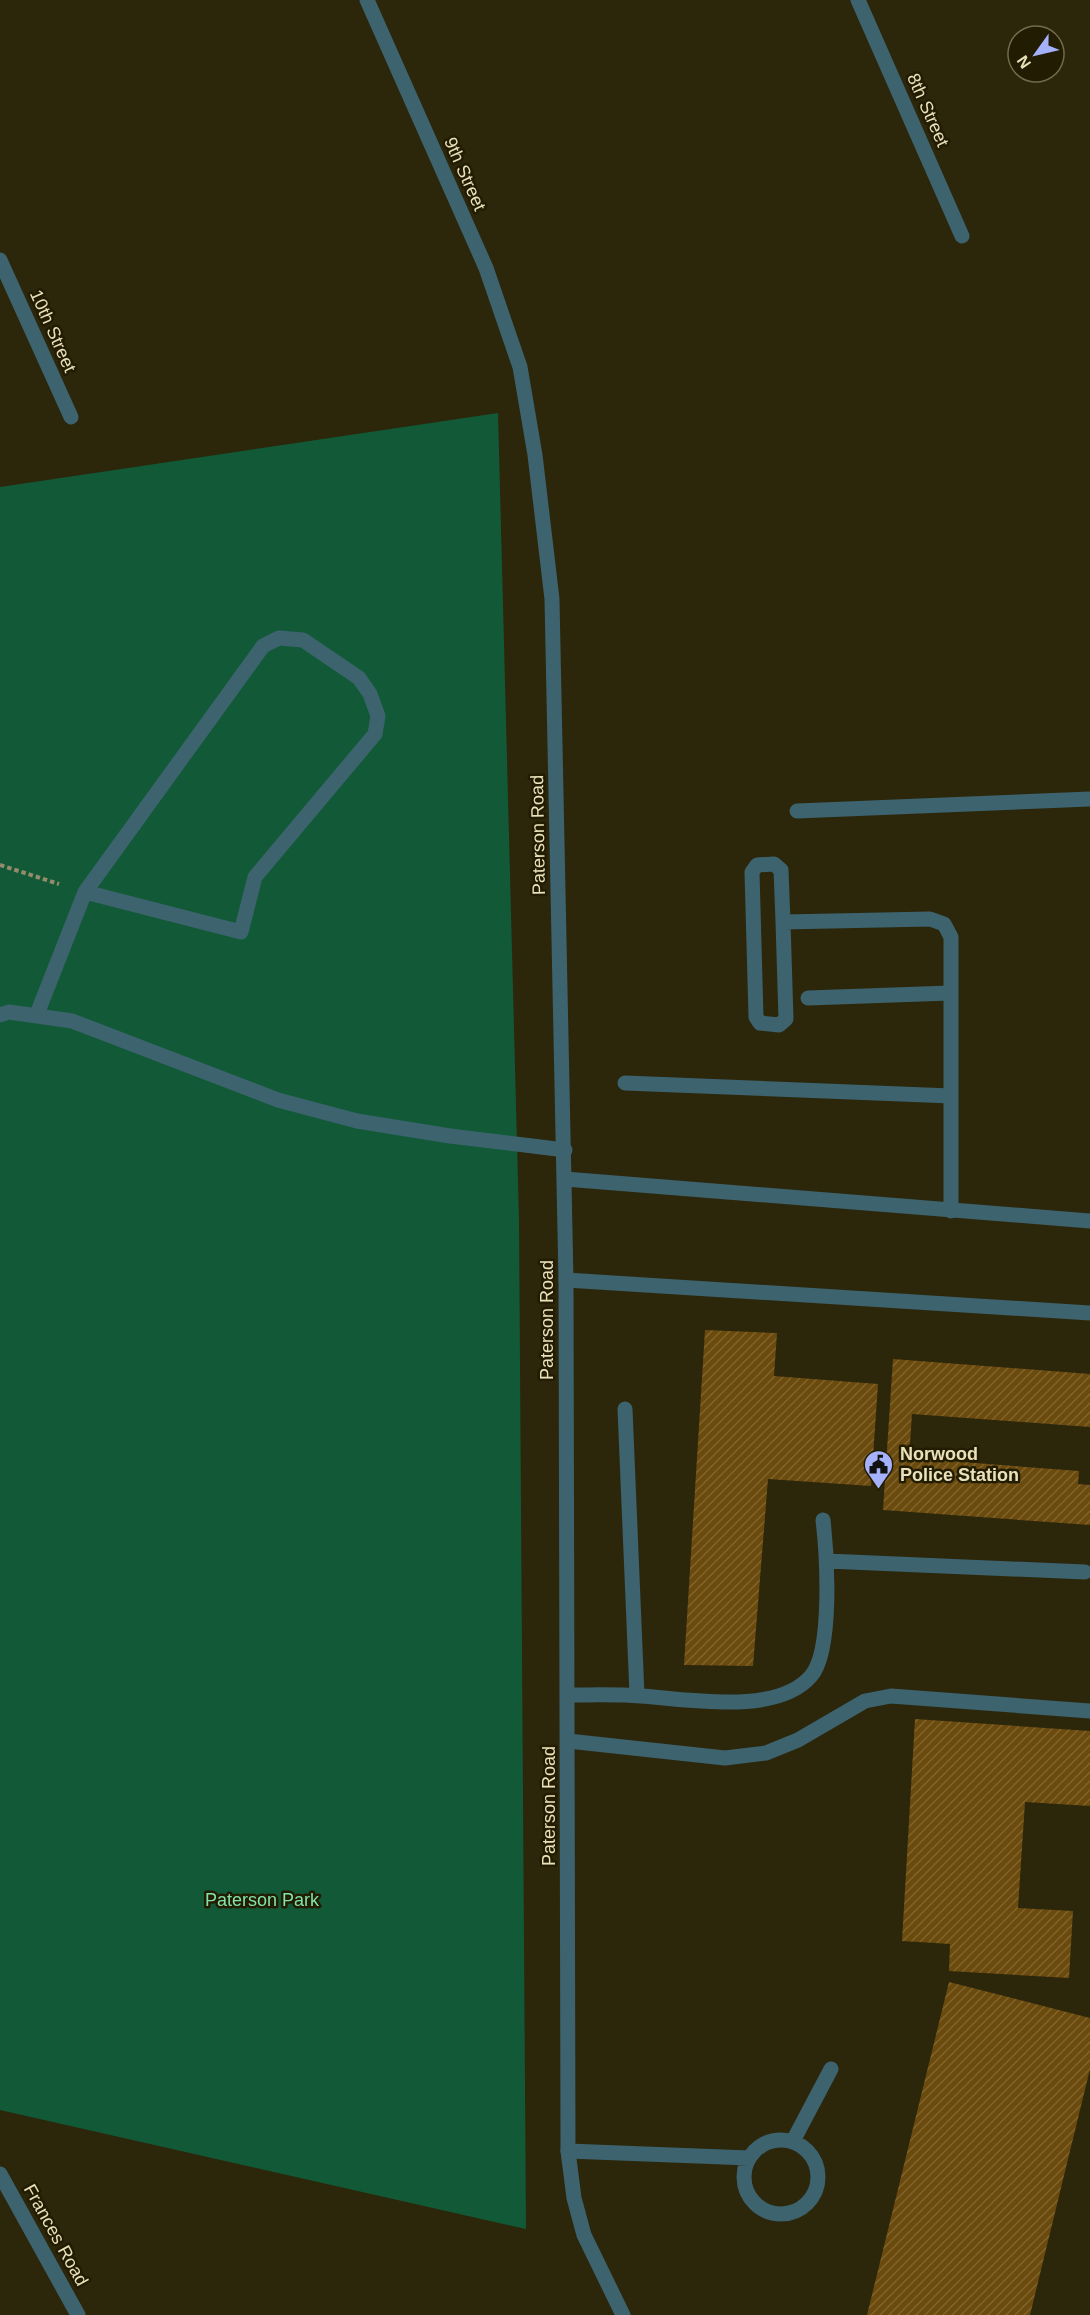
<svg xmlns="http://www.w3.org/2000/svg" width="1090" height="2315" font-family="Helvetica,sans-serif">
	<style>
		.green { fill: #125a37 }
		.building { fill: url(#building-hatch) }
		.lines { fill: none; stroke-linecap: round; stroke-linejoin: round }
		.path { stroke: #948c6b; stroke-width: 4; stroke-dasharray: 4.5 3; stroke-linecap: butt }
		.lane { stroke: #3c636e; stroke-width: 15 }
		.street { stroke: #3c636e; stroke-width: 15 }
		.labels { text-anchor: middle; stroke-width: 5; stroke-linejoin: round; paint-order: stroke }
		.street-label { font-size: 18px; fill: #eae1ba; stroke: #221c03 }
		.poi-label { font-size: 18px; font-weight: bold; fill: #eae1ba; stroke: #221c03; text-anchor: start }
		.park-label { font-size: 18px; fill: #7fe3aa; stroke: #221c03 }
	</style>
	<defs>
		<pattern id="building-hatch" width="6" height="6" patternUnits="userSpaceOnUse" patternTransform="scale(1.5)"><rect width="6" height="6" fill="#6b4a0d"/><path d="M-1 1l2-2M0 6l6-6M5 7l2-2" fill="none" stroke="#80642e"/></pattern>
	</defs>
	<rect width="100%" height="100%" fill="#2c260b"/>
	<!-- green -->
	<path class="green" d="M498,413L519,1221L526,2229L0,2110V487Z"/>
	<!-- building -->
	<path class="building" d="M705,1330L777,1333L774,1376L878,1384L871,1486L768,1479L753,1666L684,1665Z
		M893,1359L1090,1374V1427L912,1414L909,1458L1079,1471L1078,1484L1090,1485V1525L883,1510Z
		M915,1719L1090,1731V1806L1025,1802L1018,1908L1073,1911L1069,1978L949,1971L950,1944L902,1941Z
		M949,1982L1090,2018V2069L1030,2315H867Z"/>
	<g class="lines">
		<!-- path -->
		<path class="path" d="M0,865L59,884"/>
		<!-- lane -->
		<path class="lane" d="M797,811L1090,799
			M783,922L781,870L774,864L757,865L752,872L756,1017L760,1023L779,1025L786,1019L783,922L930,919L944,924L951,937V1211
			M808,998L950,993
			M37,1014L85,892L263,646L279,638L303,640L359,678L370,694L378,716L375,734L255,877L241,932L85,892
			M0,1015L9,1012L72,1021L278,1100L357,1121L450,1136L565,1150
			M625,1083L951,1096
			M566,1280L1090,1313
			M625,1409L637,1695
			M827,1561L1085,1572
			M568,1695C592,1695 617,1694 641,1696C688,1699 777,1716 811,1676C833,1651 827,1554 823,1520
			M568,1741L725,1758L766,1753L798,1740L865,1701L891,1696L1090,1711
			M744 2177a37 37 0 1 1 74 0a37 37 0 1 1-74 0Z
			M793,2141L831,2069
			M568,2151L749,2158"/>
		<!-- street -->
		<path class="street" d="M367,0L486,268L520,367L535,455L552,599L566,1280L568,2151L574,2198L584,2235L623,2315
			M858,0L962,236
			M0,260L71,417
			M565,1179L1090,1221
			M0,2174L78,2315"/>
	</g>
	<!-- icons -->
	<defs>
		<symbol id="civic-pin" viewBox="-11 -11 22 30"><path d="M0 17L-7.5 6A9.5 9.5 0 1 1 7.5 6Z" fill="#a6b1fc" stroke="#221c03"/><path d="M-.6-6.5H3V-4.5H.6V-3L4-1V1h2V6H-6V1h2V-1L-.6-3ZM-1.2 2.5V6h2.4V2.5Z" fill="#111"/></symbol>
	</defs>
	<g fill-rule="evenodd">
		<use href="#civic-pin" x="862" y="1448" width="33" height="45"/>
	</g>
	<g class="labels">
		<!-- street labels -->
		<g class="street-label">
			<text transform="translate(928 110) rotate(66)" y="6">8th Street</text>
			<text transform="translate(465 174) rotate(66)" y="6">9th Street</text>
			<text transform="translate(53 331) rotate(66)" y="6">10th Street</text>
			<text transform="translate(538 835) rotate(-91)" y="6">Paterson Road</text>
			<text transform="translate(547 1320) rotate(-90)" y="6">Paterson Road</text>
			<text transform="translate(549 1806) rotate(-90)" y="6">Paterson Road</text>
			<text transform="translate(56 2235) rotate(61)" y="6">Frances Road</text>
		</g>
		<!-- poi labels -->
		<g class="poi-label">
			<text x="900" y="1460">Norwood<tspan x="900" dy="21">Police Station</tspan></text>
		</g>
		<!-- park labels -->
		<g class="park-label">
			<text x="262" y="1906">Paterson Park</text>
		</g>
	</g>
	<!-- north arrow -->
	<g transform="translate(1036 54) rotate(236)"><circle r="28" fill="#221c03" stroke="#726b4c" stroke-width="1.5"/>
	<path d="M0-4.5L10 22L0 15L-10 22Z" fill="#a6b1fc"/>
	<text y="-9" font-size="16" font-weight="bold" text-anchor="middle" fill="#eae1ba">N</text>
	</g>
</svg>
